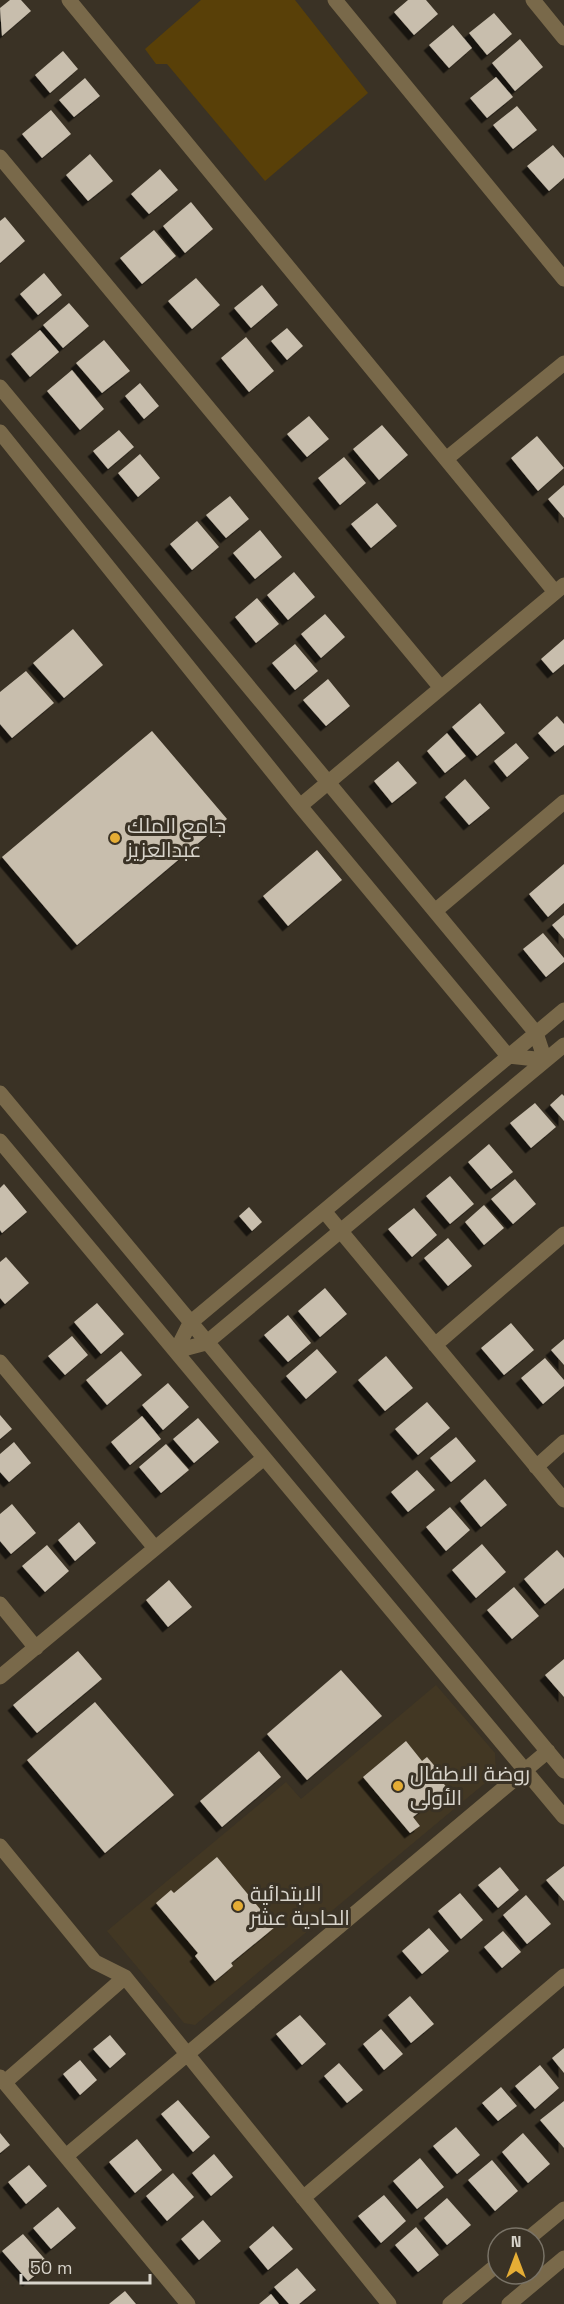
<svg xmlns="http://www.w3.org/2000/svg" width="564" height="2304" font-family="'Space Grotesk',Cairo,sans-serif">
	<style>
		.built { fill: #423723 }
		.green { fill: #594008 }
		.building { fill: #c8bead; filter: url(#shadow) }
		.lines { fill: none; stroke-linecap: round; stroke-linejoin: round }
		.minor { stroke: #79694a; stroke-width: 15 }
		.poi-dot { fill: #e5ad35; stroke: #3a3225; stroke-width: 2 }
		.labels { text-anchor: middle; stroke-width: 6; stroke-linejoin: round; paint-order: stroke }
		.poi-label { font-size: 21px; fill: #d8d4cb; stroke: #3a3225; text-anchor: start }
	</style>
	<defs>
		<filter id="shadow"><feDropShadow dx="-5.5" dy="5.5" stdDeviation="0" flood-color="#0009"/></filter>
	</defs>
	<rect width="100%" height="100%" fill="#3a3225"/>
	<!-- built -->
	<path class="built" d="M436,1685L495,1753L496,1774L195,2025L184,2023L107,1931L286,1782L301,1799Z"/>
	<!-- green -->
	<path class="green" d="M201,0H295L368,93L265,181L167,64H156L145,49Z"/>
	<!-- building -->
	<path class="building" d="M10,0H21L31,11L2,36L0,8Z
		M408,0H426L438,14L414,35L394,12Z
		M494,13L512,34L487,55L469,33Z
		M453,25L472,48L449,68L429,45Z
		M520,39L543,67L515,91L492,63Z
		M63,51L78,69L50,93L35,75Z
		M496,77L513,97L487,118L470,98Z
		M85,78L100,96L74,117L59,100Z
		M517,106L537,130L513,149L493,125Z
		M51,110L71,134L42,158L22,134Z
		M553,145L564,158V178L549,191L527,166Z
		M90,154L113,181L88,201L66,175Z
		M160,169L178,190L149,214L131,194Z
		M191,202L213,229L185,253L163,226Z
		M5,217L25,241L0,263V221Z
		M154,230L176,256L142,284L120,258Z
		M44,273L62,295L38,315L20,294Z
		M196,278L220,305L192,329L168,301Z
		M262,285L278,305L251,328L234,308Z
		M69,303L89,326L63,348L43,325Z
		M287,328L303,346L287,360L271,341Z
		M40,330L59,352L30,377L11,354Z
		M246,337L274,371L249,392L221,358Z
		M104,340L130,371L102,393L76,363Z
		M72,370L104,409L80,430L47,391Z
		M140,383L159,406L144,419L125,396Z
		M309,416L329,439L307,457L287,434Z
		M382,425L408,455L379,480L353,449Z
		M119,430L134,447L108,469L93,451Z
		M537,436L564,468L538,491L511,458Z
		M140,454L160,478L138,497L118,473Z
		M344,457L366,483L340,505L318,478Z
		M564,485V518L548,499Z
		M230,496L249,519L226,538L206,515Z
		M377,503L397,526L371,548L351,524Z
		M197,521L219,547L192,570L170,544Z
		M260,530L282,557L255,579L233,553Z
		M294,572L315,597L288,620L267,595Z
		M257,598L279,624L256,643L235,617Z
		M325,614L345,637L321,658L301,634Z
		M73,629L103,665L64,698L33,663Z
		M564,639V664L553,673L541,659Z
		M295,644L318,671L295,690L272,663Z
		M26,671L54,703L12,738L0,724V692Z
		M328,679L350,706L326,726L303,700Z
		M480,703L505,733L477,756L452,727Z
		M557,716L564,724V745L555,752L538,733Z
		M152,731L227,819L77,945L2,857Z
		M447,733L466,756L445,773L427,751Z
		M516,743L529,758L507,777L494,761Z
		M398,761L417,783L392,803L374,781Z
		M465,779L490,808L469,825L445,797Z
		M317,850L342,880L288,926L263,896Z
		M564,864V903L548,917L529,894Z
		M564,915V939L552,925Z
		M543,933L564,958V962L546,977L523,949Z
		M562,1094L564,1096V1121L550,1105Z
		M535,1103L556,1127L531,1148L510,1123Z
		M489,1144L513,1172L491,1189L468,1162Z
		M450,1176L474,1204L450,1224L426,1196Z
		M515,1179L536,1204L513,1224L491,1199Z
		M4,1184L27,1212L2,1233L0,1230V1188Z
		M484,1205L504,1228L484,1245L465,1222Z
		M249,1207L262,1222L252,1231L239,1216Z
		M414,1208L437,1235L412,1257L388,1229Z
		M448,1238L472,1266L448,1286L424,1258Z
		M6,1257L29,1283L5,1304L0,1298V1262Z
		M325,1288L347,1314L320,1337L298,1311Z
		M97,1303L124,1334L101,1354L74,1322Z
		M288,1315L311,1343L288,1362L264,1335Z
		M511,1323L534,1350L504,1375L481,1348Z
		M72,1336L88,1355L65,1375L48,1356Z
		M564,1339V1365L551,1350Z
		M317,1349L337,1372L306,1399L286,1376Z
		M121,1351L142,1375L107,1405L86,1380Z
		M386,1356L413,1388L385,1411L358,1380Z
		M545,1358L564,1380V1386L543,1404L521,1378Z
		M168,1383L189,1407L163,1430L142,1405Z
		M427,1402L450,1428L418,1455L395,1429Z
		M0,1415L12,1429L0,1439Z
		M142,1416L161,1439L130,1465L111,1442Z
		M198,1418L219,1442L194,1463L173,1439Z
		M456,1437L476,1461L451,1482L430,1458Z
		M14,1442L31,1463L9,1482L0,1472V1454Z
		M166,1444L189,1470L161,1493L139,1467Z
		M417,1470L435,1490L408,1512L391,1492Z
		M485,1479L507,1505L481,1527L460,1501Z
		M12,1504L36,1533L11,1554L0,1541V1514Z
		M450,1507L470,1530L446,1551L426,1527Z
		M79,1522L96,1543L75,1561L58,1540Z
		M482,1544L506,1572L476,1598L452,1570Z
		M47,1545L69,1571L45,1592L22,1566Z
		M557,1550L564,1558V1588L545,1604L524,1579Z
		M169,1580L192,1607L168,1627L146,1600Z
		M514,1587L539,1616L512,1639L487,1610Z
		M78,1651L102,1679L37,1733L13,1705Z
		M564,1659V1697L545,1675Z
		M341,1670L382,1716L307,1780L267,1734Z
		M95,1702L174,1795L105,1853L27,1760Z
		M406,1741L422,1761L427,1757L438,1770L435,1773L448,1789L413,1817L420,1826L410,1833L363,1777Z
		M259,1751L281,1777L222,1827L200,1801Z
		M217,1857L275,1927L231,1963L233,1966L215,1981L195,1956L198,1953L156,1903L171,1890L174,1893Z
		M564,1866V1901L546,1880Z
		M500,1867L519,1890L498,1908L478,1885Z
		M460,1893L483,1920L461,1939L438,1911Z
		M526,1895L551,1924L527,1944L503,1915Z
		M429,1928L449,1951L422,1974L402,1951Z
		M503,1931L521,1952L502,1968L484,1947Z
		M410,1996L434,2024L411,2043L388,2015Z
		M300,2015L326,2044L302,2065L276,2034Z
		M381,2029L403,2054L384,2070L363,2044Z
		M110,2035L126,2054L110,2068L93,2049Z
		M564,2048V2073L552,2058Z
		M80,2060L97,2080L80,2095L63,2074Z
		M339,2063L363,2090L347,2103L324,2076Z
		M540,2065L559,2088L535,2109L515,2086Z
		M501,2087L517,2106L498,2121L482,2103Z
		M178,2100L210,2137L193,2152L161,2114Z
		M564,2101V2148L540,2120Z
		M456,2127L480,2155L457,2174L433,2146Z
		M0,2133L10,2145L0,2153Z
		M523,2133L550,2164L528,2183L502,2152Z
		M137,2139L162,2170L135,2193L109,2162Z
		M214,2154L233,2177L211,2196L192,2173Z
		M420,2158L444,2187L417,2209L393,2181Z
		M492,2160L518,2191L495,2211L468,2180Z
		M29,2165L47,2186L26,2204L8,2182Z
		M173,2173L194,2197L167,2221L146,2196Z
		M384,2195L406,2221L381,2243L358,2216Z
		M447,2198L471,2225L447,2245L424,2218Z
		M58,2207L76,2228L51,2249L33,2228Z
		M203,2220L221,2241L199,2260L181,2239Z
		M273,2226L293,2249L268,2270L249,2247Z
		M416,2227L439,2255L418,2272L395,2245Z
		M23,2234L49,2264L28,2281L2,2251Z
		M297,2268L316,2290L299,2304H289L274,2287Z
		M125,2291L136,2304H109Z
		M271,2294L279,2304H259Z"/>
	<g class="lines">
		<!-- minor -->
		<path class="minor" d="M69,0L555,592
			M335,0L564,279
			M533,0L564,38
			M0,157L441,688
			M0,387L536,1033L545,1060L508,1056L300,806L0,432
			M446,459L564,363
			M300,806L564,585
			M435,911L564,802
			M0,1093L564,1771
			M0,1141L564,1817
			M324,1211L564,1500
			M435,1345L564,1234
			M176,1351L190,1323L564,1010
			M176,1351L206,1343L564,1045
			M0,1362L155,1548
			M536,1467L564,1442
			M0,1604L36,1648
			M0,1677L264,1458
			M0,1846L95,1962L125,1977L389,2304
			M0,2077L188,2304
			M5,2082L125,1977
			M66,2156L548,1751
			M303,2198L564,1976
			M529,2238L564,2209
			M450,2304L498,2264
			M509,2304L564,2258"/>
	</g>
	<!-- markers -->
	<g class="poi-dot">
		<circle cx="115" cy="838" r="6"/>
		<circle cx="398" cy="1786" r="6"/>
		<circle cx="238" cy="1906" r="6"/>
	</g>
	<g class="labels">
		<!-- poi labels -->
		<g class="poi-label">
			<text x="127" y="833">جامع الملك<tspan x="127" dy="24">عبدالعزيز</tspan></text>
			<text x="410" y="1781">روضة الاطفال<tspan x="410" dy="24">الأولى</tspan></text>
			<text x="250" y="1901">الابتدائية<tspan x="250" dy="24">الحادية عشر</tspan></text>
		</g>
	</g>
	<!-- north arrow -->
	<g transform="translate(516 2256)"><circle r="28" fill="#3a3225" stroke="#797367" stroke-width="1.5"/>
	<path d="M0-4.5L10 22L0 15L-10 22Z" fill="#e5ad35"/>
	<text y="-9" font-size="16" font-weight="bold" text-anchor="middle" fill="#d8d4cb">N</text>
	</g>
	<!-- scale -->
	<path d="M21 2274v9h129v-9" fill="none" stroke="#d8d4cb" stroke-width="3"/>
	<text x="30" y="2274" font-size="18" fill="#d8d4cb" stroke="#3a3225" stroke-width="4.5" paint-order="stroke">50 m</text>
</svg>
